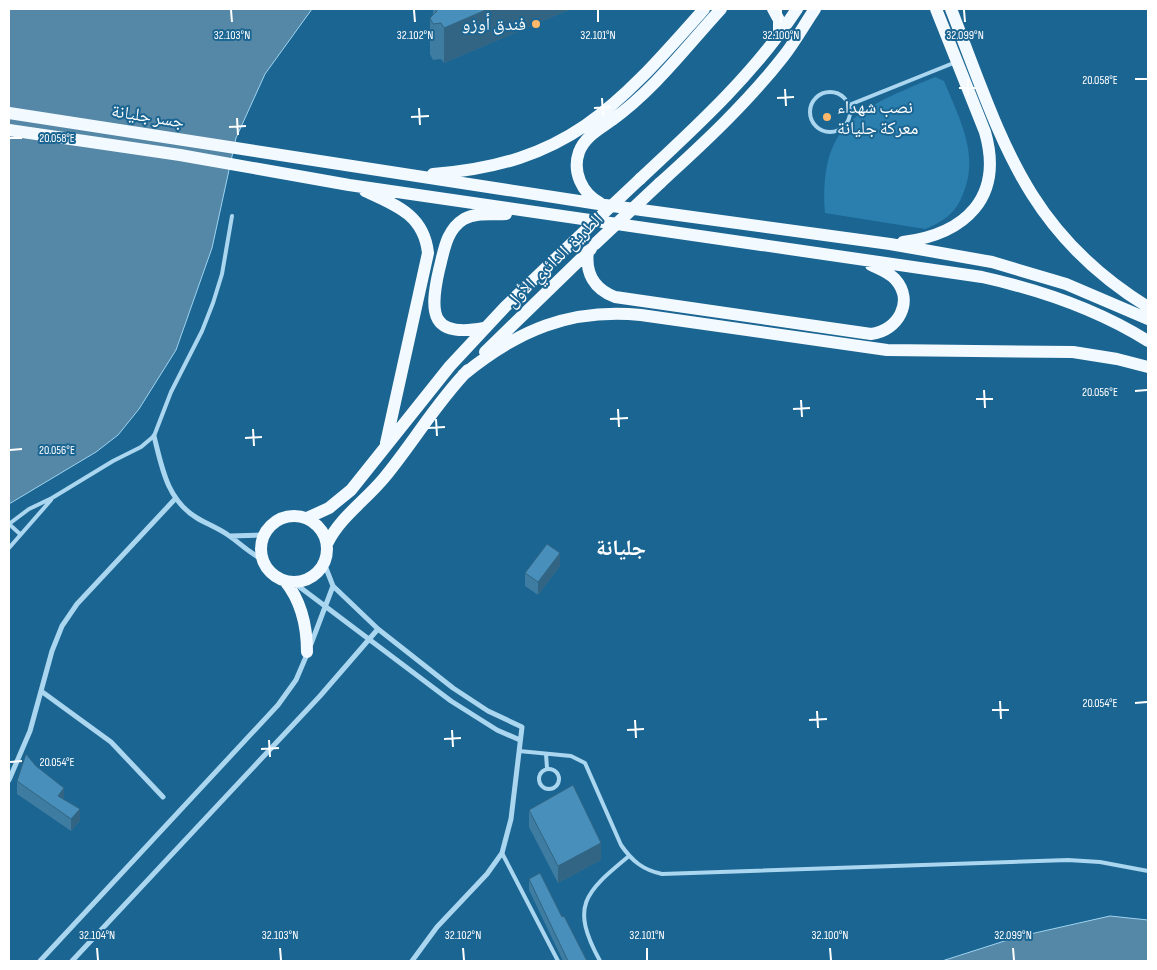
<svg xmlns="http://www.w3.org/2000/svg" width="1157" height="970" font-family="'Sofia Sans Condensed','Noto Naskh Arabic',sans-serif">
	<style>
		.green { fill: #2b7fae }
		.water { fill: #5587a6; stroke: #9ed4f1 }
		.lines { fill: none; stroke-linecap: round; stroke-linejoin: round }
		.service { stroke: #abd6ef; stroke-width: 4 }
		.minor { stroke: #abd6ef; stroke-width: 5 }
		.primary { stroke: #f3faff; stroke-width: 12 }
		.primary-bridge { stroke: #f3faff; stroke-width: 12 }
		.wall { fill: #3e7ca1 }
		.shaded-wall { fill: #326583 }
		.building { fill: #4890bb; stroke: #326583 }
		.ticks { fill: none; stroke: #fff; stroke-width: 2 }
		.poi-dot { fill: #ffb869; stroke: #1b6592; stroke-width: 2 }
		.labels { text-anchor: middle; stroke-width: 4; stroke-linejoin: round; paint-order: stroke }
		.poi-label { font-size: 18px; fill: #fff; stroke: #1b6592; text-anchor: end }
		.street-label { font-size: 18px; fill: #fff; stroke: #1b6592 }
		.district-label { font-size: 22px; font-weight: bold; fill: #fff; stroke: #1b6592 }
		.ticks-label { font-size: 12px; text-anchor: middle; fill: #fff; stroke: #1b6592; stroke-width: 4; stroke-linejoin: round; paint-order: stroke }
	</style>
	<rect width="100%" height="100%" fill="#1b6592"/>
	<!-- green -->
	<path class="green" d="M935,77L944,81C959,118 980,155 963,194C956,213 943,222 925,229L825,213C819,121 860,109 935,77Z"/>
	<!-- water -->
	<path class="water" d="M9,9H312L265,74L236,138L212,248L176,350L139,409L118,435L96,452L9,504Z
		M1110,916L1148,920V961H942L1017,937Z"/>
	<g class="lines">
		<!-- service -->
		<path class="service" d="M810 112a20 20 0 1 1 40 0a20 20 0 1 1-40 0Z
			M849,105L956,62
			M9,524L29,509L52,498L113,461L141,447L154,436L171,392L202,331L213,303L222,274L232,216
			M9,524L20,534
			M9,548L51,500
			M519,751L571,756L585,763L621,845C632,861 643,870 662,874L1068,860L1100,862L1148,871
			M546,754L547,768
			M539 779a10 10 0 1 1 20 0a10 10 0 1 1-20 0Z
			M502,853L558,961
			M600,961C570,906 584,893 629,856"/>
		<!-- minor -->
		<path class="minor" d="M154,436C162,468 167,500 197,518C207,524 218,528 228,535C240,543 249,553 262,559
			M230,536L264,535
			M324,563L333,586L378,629L453,688L488,711L522,727L511,819L502,853L487,874L437,927L412,961
			M293,582L451,701L497,730L520,740
			M311,644L333,586
			M41,691L111,742L163,797
			M9,780L30,731L52,651L62,626L77,604L175,499
			M40,961L278,705L296,680L308,652
			M72,961L320,696L378,629"/>
		<!-- primary -->
		<path class="primary" d="M773,9L779,20V34
			M951,9C1001,136 1024,231 1148,307
			M9,113L605,205L890,244L992,262L1066,284L1148,319
			M9,130L180,155L349,185L982,277C1041,290 1097,309 1148,341
			M433,174C569,164 619,105 704,9
			M640,179C697,126 754,74 797,9
			M660,183C703,144 747,103 783,57C795,42 804,25 815,9
			M365,191C396,205 424,215 428,253L386,443
			M600,203C582,193 572,172 579,152C585,136 600,129 612,120C654,90 686,47 721,9
			M903,242C965,234 1004,198 985,132L936,9
			M588,251C585,273 594,289 615,297L871,334C898,331 915,301 895,279C888,272 879,269 871,265
			M484,328C431,338 429,314 439,270C444,251 446,230 464,219C477,212 491,215 506,214
			M485,352L591,249
			M463,375C518,330 570,308 641,315L887,350L1073,352L1117,359L1148,367
			M261 549a33 33 0 1 1 66 0a33 33 0 1 1-66 0Z
			M307,518L329,508L351,490L450,366L505,307L573,242
			M327,544C340,517 365,501 384,478C413,443 436,403 468,370
			M285,581C302,602 307,626 307,652"/>
		<!-- primary-bridge -->
		<path class="primary-bridge" d="M573,242L640,179
			M595,244L660,183"/>
	</g>
	<!-- wall -->
	<path class="wall" d="M433,9H571L444,63L441,59L433,60L430,54V18L433,14Z
		M560,566L538,595L525,586V573Z
		M17,781L64,799L80,821L71,831L17,794Z
		M529,810L601,860L558,883L529,827Z
		M529,879L562,917L587,961H563L529,890Z"/>
	<!-- shaded-wall -->
	<path class="shaded-wall" d="M488,9H571L444,63V28Z
		M560,553V566L538,595V582Z
		M64,788V800L58,796Z
		M80,809V821L71,831V819Z
		M601,843V860L558,883V866Z"/>
	<!-- building -->
	<path class="building" d="M436,9H488L444,28L441,23L433,24L430,18L437,11Z
		M547,544L560,553L538,582L525,573Z
		M26,754L36,766L64,788L58,796L80,809L71,819L17,781Z
		M573,785L601,843L558,866L529,810Z
		M540,873L562,917L564,916L587,961H568L529,879Z"/>
	<!-- ticks -->
	<path class="ticks" d="M231,10L232,22M414,10L415,22M598,10V22M781,10V22M964,10L965,22M968,79V97M1135,79H1147M959,88H977M785,89L786,106M602,98L603,116M777,98L794,97M419,108L420,125M594,108L611,107M411,117L429,116M237,118L238,135M229,127L246,126M10,138H22M984,390L985,408M1135,391L1147,390M976,399H993M801,400L802,417M618,409L619,427M793,409L810,408M436,419L437,436M610,419L628,418M428,428L445,427M253,429L254,446M245,438L262,437M10,450L22,449M1000,701L1001,719M1135,703L1147,702M992,710H1009M817,711L818,728M635,720L636,738M809,720L827,719M452,730L453,747M627,730L644,729M444,739L461,738M269,740L270,757M261,749L279,748M10,762L22,761M97,948L98,960M280,948L281,960M463,948L464,960M647,948V960M830,948L831,960M1013,948L1014,960"/>
	<!-- markers -->
	<g class="poi-dot">
		<circle cx="536" cy="24" r="5"/>
		<circle cx="827" cy="117" r="5"/>
	</g>
	<g class="labels">
		<!-- poi labels -->
		<g class="poi-label">
			<text x="526" y="30">فندق أوزو</text>
			<text x="837" y="113" text-anchor="start">نصب شهداء<tspan x="837" dy="21">معركة جليانة</tspan></text>
		</g>
		<!-- street labels -->
		<g class="street-label">
			<text transform="translate(148 116) rotate(9)" y="6">جسر جليانة</text>
			<text transform="translate(554 260) rotate(-44)" y="6">الطريق الدائري الأول</text>
		</g>
		<!-- district labels -->
		<g class="district-label">
			<text x="621" y="555">جليانة</text>
		</g>
	</g>
	<g class="ticks-label">
		<text x="232" y="39">32.103°N</text>
		<text x="415" y="39">32.102°N</text>
		<text x="598" y="39">32.101°N</text>
		<text x="781" y="39">32.100°N</text>
		<text x="965" y="39">32.099°N</text>
		<text x="1100" y="84">20.058°E</text>
		<text x="57" y="142">20.058°E</text>
		<text x="1100" y="396">20.056°E</text>
		<text x="57" y="454">20.056°E</text>
		<text x="1100" y="707">20.054°E</text>
		<text x="57" y="766">20.054°E</text>
		<text x="97" y="939">32.104°N</text>
		<text x="280" y="939">32.103°N</text>
		<text x="463" y="939">32.102°N</text>
		<text x="647" y="939">32.101°N</text>
		<text x="830" y="939">32.100°N</text>
		<text x="1013" y="939">32.099°N</text>
	</g>
	<!-- border -->
	<rect width="1157" height="970" fill="none" stroke="#ffffff" stroke-width="20"/>
</svg>
